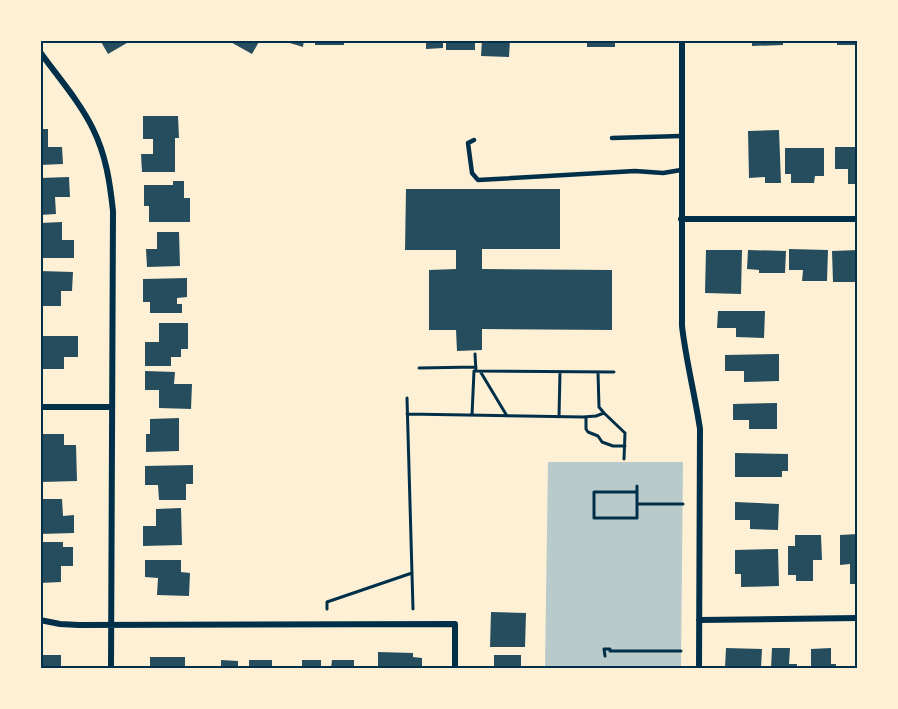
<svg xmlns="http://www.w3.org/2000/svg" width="898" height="709" font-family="'Source Serif 4',serif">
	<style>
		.green { fill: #b9caca }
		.building { fill: #264d5e }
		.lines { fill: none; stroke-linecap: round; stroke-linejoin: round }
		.path { stroke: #003049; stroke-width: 3 }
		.service { stroke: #003049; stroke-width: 4.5 }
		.minor { stroke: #003049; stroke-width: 6 }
		.neatline { fill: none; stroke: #003049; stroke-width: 2 }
	</style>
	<rect width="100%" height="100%" fill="#fdf0d5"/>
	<!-- green -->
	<path class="green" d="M548,462H683L681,668H545Z"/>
	<!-- building -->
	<path class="building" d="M100,40H132L108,54Z
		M227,40H260L252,54Z
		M280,40H304L303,47Z
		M315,40H344V45H315Z
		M426,40H443V48L426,49Z
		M446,40H475V50H446Z
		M482,40H510L509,57L481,56Z
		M587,40H615V47H587Z
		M752,40H783V45L752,46Z
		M837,40H858V45H837Z
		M143,116H178L179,138H175V172H142L141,154H153V139H143Z
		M40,119H43V129H48V147H62L63,164L40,165Z
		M779,130L781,183H765V177L749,178L748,131Z
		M835,147H858V184H848V169H835Z
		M785,148H824V176H815L814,183H791V174H785Z
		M69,177L70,197H55L56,214L40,215V178Z
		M173,181H184V198H190V222H149V206H144V185H173Z
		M406,189H560V249H482V269L612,270V330L482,329V350L457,351L456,330H429V270L456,269V250H405Z
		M62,222V240H74V258H40V223Z
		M157,232H179L180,266L147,267L146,249H157Z
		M789,249L828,250L827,281H802L803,270H789Z
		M706,250H742L741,294L705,293Z
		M748,250L786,251L785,273H759V270L747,269Z
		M858,250V273H855V282H833L832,251Z
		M40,271L73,272L72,291H61V306H40Z
		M187,278V297L177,298V304H182V313H150V302H143V279Z
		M718,311H765L764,338L736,337V328H717Z
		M159,323H188V349H181V357H171V366H145V342H159Z
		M43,336H78V357H64V369H43Z
		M779,354V381L744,382V371H725V355Z
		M145,371L175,372L174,384H192L191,409L159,408V390H145Z
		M777,403V429H749V420H733V404Z
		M179,418V451L146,452V434H150V419Z
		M42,434H64V445H76L77,481L42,482Z
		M735,453L788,454V471H782V477H735Z
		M193,465V484H186V500H159L158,485H145V466Z
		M40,499H62L63,516L74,515V533L40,534Z
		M735,502L779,504L778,530L750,529V520H735Z
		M181,508L182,545L143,546V526H156V509Z
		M858,534V584H850V564L840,565V535Z
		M795,535H821L822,560H813V581H796V575H788V546H795Z
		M40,542H63V547H73V566H61V582L40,583Z
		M778,549L779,586L741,587V574H735V550Z
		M145,560H181V572L190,573L189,596L157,595L158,578L145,577Z
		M491,612L526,613L525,647H490Z
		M726,648L762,649L761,668H725Z
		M772,648H790L789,664H797V668H771Z
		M831,648V664H836V668H811V649Z
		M378,652L413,653V657L422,658V668H378Z
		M40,655H61V668H40Z
		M494,655H521V668H494Z
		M150,657H185V668H150Z
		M221,660L238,661V668H221Z
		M249,660H272V668H249Z
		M302,660H321V668H302Z
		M332,660H354V668H331Z"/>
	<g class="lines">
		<!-- path -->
		<path class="path" d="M419,368L476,367
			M476,371L614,372
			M480,371L507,416
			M598,372L599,407L604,413L625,433L624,459
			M407,398L413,609
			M407,414L583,417L596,416L604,413
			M472,415L474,371H476L475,354
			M559,417L560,372
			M586,417V429L588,432L598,436L602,442L613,446H625
			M637,486V492
			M637,504V492H594V518H637V504H683
			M327,609V602L412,573
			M605,656L604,649H610V651H681"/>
		<!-- service -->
		<path class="service" d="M612,138L681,136
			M474,140L468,143L472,173L478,180L635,171L663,173L681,170"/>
		<!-- minor -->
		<path class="minor" d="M682,40V326C686,361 695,395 700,429L699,668
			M40,52C58,77 80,102 93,129C106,155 110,183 113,211L111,668
			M681,219H858
			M40,407H112
			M40,620L60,624L79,625L455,624V668
			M699,620L858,618"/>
	</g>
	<!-- border -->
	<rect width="898" height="709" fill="none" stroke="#fdf0d5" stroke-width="84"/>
	<rect x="42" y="42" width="814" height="625" class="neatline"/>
</svg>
